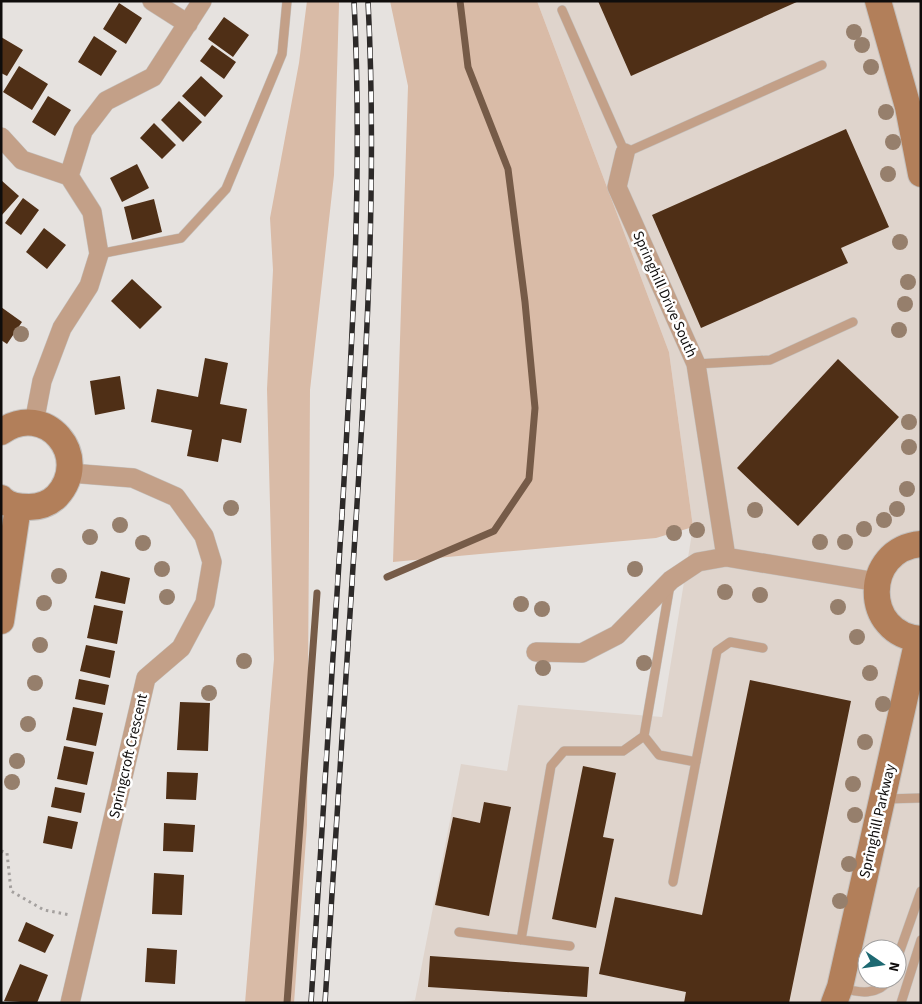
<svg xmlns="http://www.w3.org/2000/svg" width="922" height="1004" font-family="'Source Sans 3',sans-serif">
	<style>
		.built { fill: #dfd4cc; fill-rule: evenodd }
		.green { fill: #d9bba7 }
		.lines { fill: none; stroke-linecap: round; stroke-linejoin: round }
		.stream { stroke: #765b48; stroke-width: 7 }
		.building { fill: #4f2f16 }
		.lane-casing { stroke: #c4c0bd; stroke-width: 10 }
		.street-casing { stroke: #c4c0bd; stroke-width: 20 }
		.secondary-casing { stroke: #c4c0bd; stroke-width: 28 }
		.path { stroke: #a4a09e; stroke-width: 3; stroke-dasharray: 2.5 4; stroke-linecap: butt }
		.lane { stroke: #c3a088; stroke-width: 9 }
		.street { stroke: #c3a088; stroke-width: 19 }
		.secondary { stroke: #b27f5a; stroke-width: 26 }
		.rail-casing { stroke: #2c2928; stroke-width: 5.5 }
		.rail { stroke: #fff; stroke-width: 4; stroke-dasharray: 11; stroke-linecap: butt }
		.tree { fill: #967f6c }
		.labels { text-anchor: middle; stroke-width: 5; stroke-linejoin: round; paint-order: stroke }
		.street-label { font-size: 15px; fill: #0f0d0c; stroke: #fff }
	</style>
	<rect width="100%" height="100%" fill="#e6e2df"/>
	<!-- built -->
	<path class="built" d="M537,1H921V1003H397L415,1000L461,764L507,771L518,705L662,717L693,527L669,352ZM867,949H897V979H867Z"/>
	<!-- green -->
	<path class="green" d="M307,1H339V4L334,175L310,390L307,825L294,1003H245L274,659L267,389L273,270L270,218L299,63Z
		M390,1H537L669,352L693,527L656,538L393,562L408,86Z"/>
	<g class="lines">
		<!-- stream -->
		<path class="stream" d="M387,577L494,531L529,479L535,408L525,302L508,169L468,67L460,1
			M287,1003L317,593"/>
	</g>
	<!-- building -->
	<path class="building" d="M598,1H799L631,76Z
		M119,3L142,18L126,44L103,29Z
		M224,17L249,35L233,57L208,39Z
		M94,36L117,51L101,76L78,62Z
		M1,37L23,50L7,76L1,73Z
		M212,45L236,62L224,79L200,61Z
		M19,66L48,84L32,110L3,92Z
		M201,76L223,96L205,117L182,96Z
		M48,96L71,110L55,136L32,122Z
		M179,101L202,122L183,142L161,120Z
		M154,123L176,145L162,159L140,138Z
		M846,129L889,227L841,248L848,263L701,328L652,215Z
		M137,164L149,188L122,202L110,178Z
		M1,180L19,196L1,216Z
		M23,198L39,210L21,235L5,223Z
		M154,199L162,232L132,240L124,207Z
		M44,228L66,245L47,269L26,252Z
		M132,279L162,307L140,329L111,301Z
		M1,307L22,322L7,344L1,340Z
		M205,358L228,363L220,404L247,409L241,443L222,439L218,462L187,456L192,430L151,422L157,389L198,397Z
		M838,359L899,417L798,526L737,468Z
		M120,376L125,409L95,415L90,381Z
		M101,571L130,578L125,604L95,598Z
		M94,605L123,611L117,644L87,638Z
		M86,645L115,651L110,678L80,671Z
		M79,679L109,685L105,705L75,699Z
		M750,680L851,701L789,1003H684L686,992L599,974L615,897L702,915Z
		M180,702L210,703L208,751L177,750Z
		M73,707L103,713L96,746L66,740Z
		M64,746L94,752L87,785L57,779Z
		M583,766L616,773L603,837L614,839L596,928L552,919Z
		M167,772L198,773L196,800L166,799Z
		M55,787L85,793L81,813L51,807Z
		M484,802L511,807L489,916L435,905L453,817L480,823Z
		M48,816L78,822L72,849L43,843Z
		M164,823L195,825L193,852L163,851Z
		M154,873L184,875L182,915L152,914Z
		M26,922L54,935L45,953L18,941Z
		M147,948L177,950L175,984L145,982Z
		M430,956L589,967L587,997L428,987Z
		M20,964L48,975L37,1003L4,1001Z"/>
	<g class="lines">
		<defs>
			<path id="lane" d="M562,10L625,153L822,65
				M99,254L181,238L226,189L282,54L287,1
				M696,364L770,360L853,322
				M644,736L659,755L696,762
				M885,799L921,798
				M673,882L717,651L730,642L763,648
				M459,932L570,946
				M521,940L551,766L564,751H623L644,736L670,585
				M897,959L921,891
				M842,988C859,993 878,996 890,979
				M901,1003L921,940"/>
			<path id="street" d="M152,1L188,24
				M1,137L22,160L69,176L92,212L99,254L89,286L62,328L42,381L34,423
				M625,153L617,187L696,364L726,557
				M69,176L83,131L106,101L153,77L202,1
				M536,652L582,653L617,635L671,580L698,562L726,557L877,582
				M70,1003L146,678L181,648L205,603L212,562L204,536L176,497L133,478L70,473"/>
			<path id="secondary" d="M878,1L908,107L921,174
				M1,432C45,400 93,456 57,496C50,503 40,507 29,507C19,507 8,506 1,498
				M921,544C862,549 862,635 921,639
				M1,621L18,507
				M834,1003L840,987L918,639"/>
		</defs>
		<!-- lane casing -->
		<use href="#lane" class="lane-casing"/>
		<!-- street casing -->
		<use href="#street" class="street-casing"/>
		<!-- secondary casing -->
		<use href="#secondary" class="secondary-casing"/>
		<!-- path -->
		<path class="path" d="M1,851L7,853L11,891L44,910L70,915"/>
		<!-- lane -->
		<use href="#lane" class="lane"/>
		<!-- street -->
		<use href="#street" class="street"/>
		<!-- secondary -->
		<use href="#secondary" class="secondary"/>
		<defs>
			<path id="rail" d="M311,1003C321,840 331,677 342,515C352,344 363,173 354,1
				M325,1003C335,842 346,681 356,520C367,347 377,175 368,1"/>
		</defs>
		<!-- rail casing -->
		<use href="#rail" class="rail-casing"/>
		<!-- rail -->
		<use href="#rail" class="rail"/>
	</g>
	<!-- trees -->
	<g class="tree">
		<circle cx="854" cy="32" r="8"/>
		<circle cx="862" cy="45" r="8"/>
		<circle cx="871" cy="67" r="8"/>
		<circle cx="886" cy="112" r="8"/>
		<circle cx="893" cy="142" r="8"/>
		<circle cx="888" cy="174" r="8"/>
		<circle cx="900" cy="242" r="8"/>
		<circle cx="908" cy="282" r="8"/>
		<circle cx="905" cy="304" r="8"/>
		<circle cx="899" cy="330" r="8"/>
		<circle cx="21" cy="334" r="8"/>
		<circle cx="909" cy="422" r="8"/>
		<circle cx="909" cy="447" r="8"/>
		<circle cx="907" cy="489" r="8"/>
		<circle cx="231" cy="508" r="8"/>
		<circle cx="897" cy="509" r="8"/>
		<circle cx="755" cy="510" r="8"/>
		<circle cx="884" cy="520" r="8"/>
		<circle cx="120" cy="525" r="8"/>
		<circle cx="864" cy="529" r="8"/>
		<circle cx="697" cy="530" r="8"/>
		<circle cx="674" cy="533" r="8"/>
		<circle cx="90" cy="537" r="8"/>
		<circle cx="820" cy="542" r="8"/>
		<circle cx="845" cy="542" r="8"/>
		<circle cx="143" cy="543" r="8"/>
		<circle cx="162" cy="569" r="8"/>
		<circle cx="635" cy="569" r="8"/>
		<circle cx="59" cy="576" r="8"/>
		<circle cx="725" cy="592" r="8"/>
		<circle cx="760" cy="595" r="8"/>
		<circle cx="167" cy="597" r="8"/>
		<circle cx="44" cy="603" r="8"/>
		<circle cx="521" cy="604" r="8"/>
		<circle cx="838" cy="607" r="8"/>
		<circle cx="542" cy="609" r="8"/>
		<circle cx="857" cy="637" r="8"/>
		<circle cx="40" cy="645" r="8"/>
		<circle cx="244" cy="661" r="8"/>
		<circle cx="644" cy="663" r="8"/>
		<circle cx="543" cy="668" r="8"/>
		<circle cx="870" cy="673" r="8"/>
		<circle cx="35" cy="683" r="8"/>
		<circle cx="209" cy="693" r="8"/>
		<circle cx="883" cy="704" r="8"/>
		<circle cx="28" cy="724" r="8"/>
		<circle cx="865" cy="742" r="8"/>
		<circle cx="17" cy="761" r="8"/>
		<circle cx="12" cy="782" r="8"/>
		<circle cx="853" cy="784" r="8"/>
		<circle cx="855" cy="815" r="8"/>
		<circle cx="849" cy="864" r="8"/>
		<circle cx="840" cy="901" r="8"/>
	</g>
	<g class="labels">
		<!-- street labels -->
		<g class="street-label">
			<text transform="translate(665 294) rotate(66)" y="5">Springhill Drive South</text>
			<text transform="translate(128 756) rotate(-77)" y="5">Springcroft Crescent</text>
			<text transform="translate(877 821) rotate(-77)" y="5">Springhill Parkway</text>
		</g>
	</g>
	<!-- border -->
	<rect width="922" height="1004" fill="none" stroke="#0f0d0c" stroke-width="5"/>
	<!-- north arrow -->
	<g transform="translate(882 964) rotate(103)"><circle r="24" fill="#ffffff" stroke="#9f9e9e"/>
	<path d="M0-4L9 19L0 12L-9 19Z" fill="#1d6972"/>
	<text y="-8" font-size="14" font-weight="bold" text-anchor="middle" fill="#0f0d0c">N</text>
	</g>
</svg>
